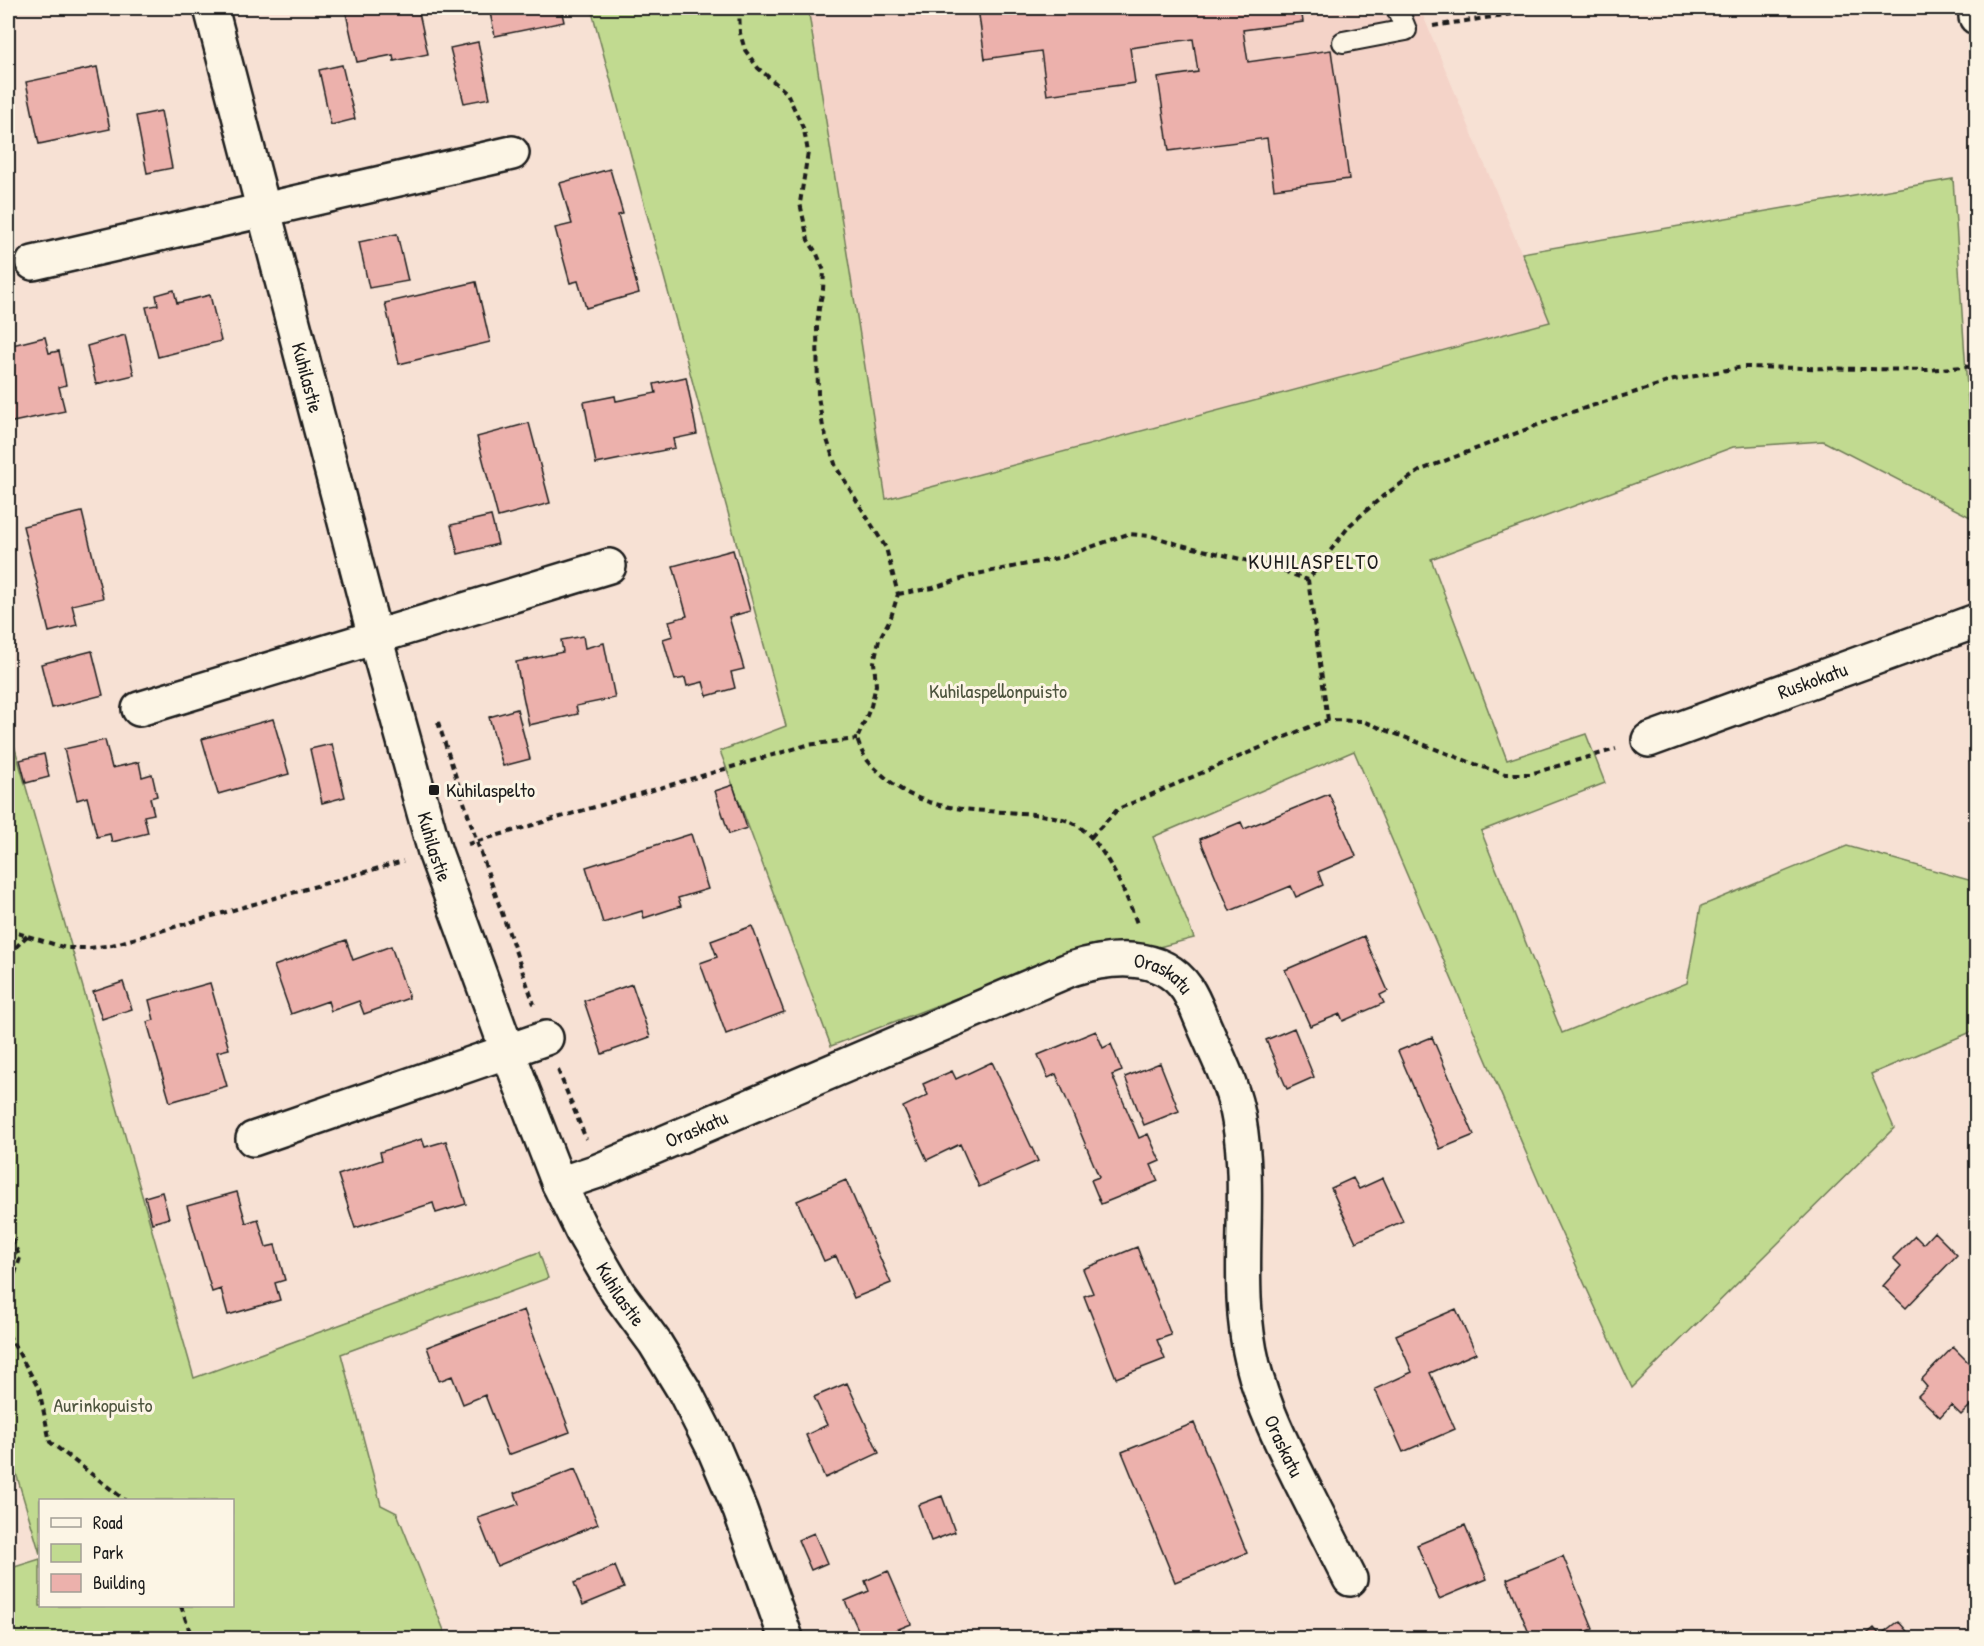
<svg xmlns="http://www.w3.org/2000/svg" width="1984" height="1646" font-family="'Patrick Hand',sans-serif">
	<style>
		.built { fill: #f4d3c8 }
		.green { fill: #c1da90; stroke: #6e7b56; stroke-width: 1.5 }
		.building { fill: #ecb1ac; stroke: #1c1c1c; stroke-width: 1.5 }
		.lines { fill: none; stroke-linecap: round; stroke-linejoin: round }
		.lane-casing { stroke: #1c1c1c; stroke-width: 24 }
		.street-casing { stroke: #1c1c1c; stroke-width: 38 }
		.secondary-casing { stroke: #1c1c1c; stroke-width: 38 }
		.path { stroke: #1c1c1c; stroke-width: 4; stroke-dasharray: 6 4.5; stroke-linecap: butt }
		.lane { stroke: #fcf5e5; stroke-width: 20 }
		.street { stroke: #fcf5e5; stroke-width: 33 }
		.secondary { stroke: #fcf5e5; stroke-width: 33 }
		.poi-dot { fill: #1c1c1c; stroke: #fcf5e5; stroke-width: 2 }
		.labels { text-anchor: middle; stroke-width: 6; stroke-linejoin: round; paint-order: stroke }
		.street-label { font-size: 20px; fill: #1c1c1c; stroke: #fcf5e5 }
		.park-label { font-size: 20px; fill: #4e553f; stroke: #fcf5e5 }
		.poi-label { font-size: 20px; fill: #1c1c1c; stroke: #fcf5e5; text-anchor: start }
		.neighbourhood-label { font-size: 21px; letter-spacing: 1.5px; fill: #1c1c1c; stroke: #fcf5e5 }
	</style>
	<rect width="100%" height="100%" fill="#f7e1d4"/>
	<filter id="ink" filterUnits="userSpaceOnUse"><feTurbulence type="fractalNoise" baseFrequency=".0167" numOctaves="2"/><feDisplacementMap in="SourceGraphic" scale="12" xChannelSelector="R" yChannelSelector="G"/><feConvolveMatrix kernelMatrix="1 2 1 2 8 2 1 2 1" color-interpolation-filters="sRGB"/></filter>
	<g filter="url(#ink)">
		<!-- built -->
		<path class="built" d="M808,8H1420L1550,322L886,499Z"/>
		<!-- green -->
		<path class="green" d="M591,8H808L886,499L1550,322L1522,253L1953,179L1976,520L1823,441L1733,447L1431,559L1507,760L1586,734L1605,783L1481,831L1562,1033L1687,983L1701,906L1847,846L1976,882V1030L1871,1074L1894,1128L1632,1388L1545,1197L1354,751L1153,837L1194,938L1159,947L1122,945L1063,957L831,1046L720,751L786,726Z
			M8,724L194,1378L539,1252L548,1278L341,1354L381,1505L397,1513L447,1638H8V1569L40,1559V1606H232V1500H40V1554L8,1446Z"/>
		<!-- building -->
		<path class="building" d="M350,8H418L428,54L394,61L393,55L357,62L345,9Z
			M489,8H561L564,22L495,36Z
			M978,8H1301L1303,22L1243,30L1248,62L1331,50L1349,179L1274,189L1267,138L1169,151L1158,78L1198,72L1193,39L1130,48L1135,83L1047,95L1041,51L985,59Z
			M478,42L490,98L464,103L450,48Z
			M342,65L355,119L331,125L319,70Z
			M97,67L110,129L39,144L26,82Z
			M8,108L15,135L8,137Z
			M161,111L172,168L147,173L136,116Z
			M610,169L623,214L618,215L639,293L586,308L578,281L570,283L555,228L572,224L560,183Z
			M397,234L408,281L369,288L359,242Z
			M476,282L490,342L399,364L385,303Z
			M174,290L177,303L210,295L221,341L158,357L146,307L158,305L156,295Z
			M125,335L134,375L96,384L87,346Z
			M45,337L49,353L59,351L66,385L59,387L65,411L8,423V346Z
			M686,377L697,434L673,439L675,448L596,464L584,402L615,396L616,401L656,393L654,384Z
			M529,423L550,503L498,517L477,437Z
			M82,512L103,598L72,605L77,625L49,632L23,526Z
			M491,516L498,544L458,554L451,525Z
			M733,550L750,611L729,617L744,669L731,672L735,688L707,696L703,682L687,686L685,678L675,680L663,639L673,636L669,621L687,616L673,566Z
			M583,636L585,648L604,643L615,698L576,706L578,714L529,725L516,662L563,652L561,640Z
			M92,651L103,695L52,708L41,664Z
			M517,709L530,759L503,766L489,717Z
			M273,719L289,774L218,794L202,739Z
			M105,740L112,768L139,762L142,777L152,774L157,796L150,798L154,814L144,816L148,833L112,842L110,834L97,837L87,797L77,800L64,749Z
			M332,744L345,797L322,803L310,749Z
			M44,754L49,777L26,783L20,760Z
			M733,785L747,828L729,834L715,791Z
			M1329,794L1356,856L1318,872L1323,885L1296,897L1291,886L1230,911L1200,839L1241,822L1244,829Z
			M691,834L708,889L678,898L681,906L644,918L642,911L603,923L586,867Z
			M752,926L784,1012L726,1034L700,963L717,957L711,941Z
			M1364,936L1388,991L1380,995L1384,1003L1343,1021L1340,1014L1310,1026L1285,970Z
			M346,940L353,960L391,946L409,998L364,1014L359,1001L331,1011L328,1001L291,1014L274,966Z
			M123,982L132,1009L102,1019L93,992Z
			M210,983L229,1049L217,1052L227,1086L170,1102L147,1022L154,1020L149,1000Z
			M632,984L650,1037L602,1054L584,1001Z
			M1294,1028L1314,1077L1287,1089L1266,1040Z
			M1096,1031L1103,1048L1111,1044L1122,1071L1112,1075L1139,1138L1148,1134L1160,1161L1151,1165L1158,1181L1101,1204L1091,1180L1099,1177L1056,1074L1048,1078L1038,1055Z
			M1432,1037L1474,1135L1440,1149L1398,1051Z
			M992,1062L1038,1161L979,1187L960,1144L927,1160L903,1107L928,1095L923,1084L952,1071L956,1079Z
			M1160,1063L1179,1111L1144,1125L1125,1077Z
			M422,1139L425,1147L446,1141L466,1204L436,1213L433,1203L355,1228L338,1175L382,1160L380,1152Z
			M1353,1178L1359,1189L1383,1178L1403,1221L1356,1242L1331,1188Z
			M846,1180L891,1283L854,1298L836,1256L824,1261L797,1201Z
			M162,1192L169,1218L152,1223L145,1197Z
			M237,1192L246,1223L258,1219L266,1247L275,1245L285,1280L275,1283L280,1300L228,1315L221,1289L212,1292L187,1206Z
			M1934,1232L1957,1255L1906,1308L1883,1286L1901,1266L1893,1258L1915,1236L1923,1244Z
			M1137,1247L1171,1335L1157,1340L1165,1359L1116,1378L1084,1296L1093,1293L1083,1269Z
			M1456,1309L1476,1353L1430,1373L1455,1429L1403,1452L1375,1389L1412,1372L1396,1335Z
			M524,1310L570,1432L508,1455L485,1395L463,1404L452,1376L439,1381L427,1347Z
			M1953,1347L1976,1370V1400L1961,1415L1951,1405L1940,1417L1918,1396L1927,1387L1921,1380Z
			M847,1383L879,1453L825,1478L806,1435L827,1425L814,1397Z
			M1194,1423L1247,1553L1175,1582L1122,1452Z
			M575,1469L598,1524L497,1566L478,1518L519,1504L515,1493Z
			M942,1496L955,1532L931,1541L918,1505Z
			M1465,1525L1487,1579L1439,1599L1417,1545Z
			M814,1533L827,1563L811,1570L798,1540Z
			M1563,1556L1593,1629L1570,1638H1531L1507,1579Z
			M615,1566L624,1588L583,1605L574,1583Z
			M888,1571L911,1624L876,1638H862L845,1601L869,1591L865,1581Z
			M1898,1621L1913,1638H1862L1874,1628L1880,1635Z"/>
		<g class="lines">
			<defs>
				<path id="lane" d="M1343,42L1406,30L1397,8"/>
				<g id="street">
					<path d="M1976,8V17"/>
					<path d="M33,263L512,153"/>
					<path d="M139,709L609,566"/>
					<path id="s1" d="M1649,740L1976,621"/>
					<path d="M253,1139L546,1038"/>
					<path id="s2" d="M559,1184L598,1171L1071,969C1109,957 1161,951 1187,989C1195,1001 1200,1017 1206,1030C1219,1060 1234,1088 1239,1120C1253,1199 1233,1286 1253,1365C1263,1406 1282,1444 1301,1482C1317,1514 1334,1547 1350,1579"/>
				</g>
				<g id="secondary">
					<path id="s3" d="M211,8L375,637L435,852L508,1052L559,1184L582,1231L618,1293L655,1343L685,1392L714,1449L740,1510L786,1638"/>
				</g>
			</defs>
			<!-- lane casing -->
			<use href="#lane" class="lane-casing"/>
			<!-- street casing -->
			<use href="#street" class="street-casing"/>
			<!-- secondary casing -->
			<use href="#secondary" class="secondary-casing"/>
			<!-- path -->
			<path class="path" d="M739,8L740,33L745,50L758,68L787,93L804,130L808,152L800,203L808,240L817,254L824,271L823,290L819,308L817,327L818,396L823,427L836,467L886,548L898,594L891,617L879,640L874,662L876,685L871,706L857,739C864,760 869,763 886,778C927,815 982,809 1033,814C1046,816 1061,817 1073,823C1103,838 1127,896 1138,926
				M1433,26L1551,8
				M898,594L933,588L977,574L1063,557L1128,534L1152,536L1181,545L1266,565L1308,580
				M1328,720L1308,580L1350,525L1383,496L1421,470L1566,414L1674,380L1743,367L1928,370L1976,366
				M438,722L477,842L534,1004
				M1091,837L1118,809L1299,731L1328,720L1362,721L1480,766L1505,774H1530L1616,749
				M468,844L807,745L857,739
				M8,930L66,948H90L112,945L403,861
				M8,955L27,936
				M558,1070L586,1139
				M8,1229L20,1258L8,1295
				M8,1334L39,1389L50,1442L125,1500
				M181,1606L192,1638"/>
			<!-- lane -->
			<use href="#lane" class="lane"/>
			<!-- street -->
			<use href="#street" class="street"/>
			<!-- secondary -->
			<use href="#secondary" class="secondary"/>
		</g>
	</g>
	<!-- markers -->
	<rect class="poi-dot" x="428" y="784" width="12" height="12" rx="3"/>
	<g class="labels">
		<!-- street labels -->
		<g class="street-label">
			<text dy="7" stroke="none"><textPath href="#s3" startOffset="382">Kuhilastie</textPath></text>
			<text dy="7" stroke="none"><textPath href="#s1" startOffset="174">Ruskokatu</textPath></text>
			<text dy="7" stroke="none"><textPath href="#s3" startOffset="868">Kuhilastie</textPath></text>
			<text dy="7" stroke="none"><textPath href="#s2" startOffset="652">Oraskatu</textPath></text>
			<text dy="7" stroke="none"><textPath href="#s2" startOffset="148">Oraskatu</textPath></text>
			<text dy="7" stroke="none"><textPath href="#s3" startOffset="1354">Kuhilastie</textPath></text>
			<text dy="7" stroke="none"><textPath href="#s2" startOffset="1156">Oraskatu</textPath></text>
		</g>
		<!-- park labels -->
		<g class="park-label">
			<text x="998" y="698">Kuhilaspellonpuisto</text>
			<text x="103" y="1412">Aurinkopuisto</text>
		</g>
		<!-- poi labels -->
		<g class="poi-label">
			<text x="446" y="797">Kuhilaspelto</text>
		</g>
		<!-- neighbourhood labels -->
		<g class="neighbourhood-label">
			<text x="1314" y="569">KUHILASPELTO</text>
		</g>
	</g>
	<!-- margin -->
	<rect width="1984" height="1646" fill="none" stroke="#fcf5e5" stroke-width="30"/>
	<rect x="15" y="15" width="1954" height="1616" fill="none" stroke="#1c1c1c" stroke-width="2" filter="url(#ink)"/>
	<!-- legend -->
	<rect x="39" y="1499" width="195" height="108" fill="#fcf5e5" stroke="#a29e95" stroke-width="1.5"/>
	<rect x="51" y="1518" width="30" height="9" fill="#fcf5e5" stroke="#a29e95" stroke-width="1.5"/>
	<text x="93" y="1529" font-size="18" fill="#1c1c1c">Road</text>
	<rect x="51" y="1544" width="30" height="18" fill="#c1da90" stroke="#a29e95" stroke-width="1.5"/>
	<text x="93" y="1559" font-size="18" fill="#1c1c1c">Park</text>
	<rect x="51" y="1574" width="30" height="18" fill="#ecb1ac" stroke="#a29e95" stroke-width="1.5"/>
	<text x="93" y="1589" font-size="18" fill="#1c1c1c">Building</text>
</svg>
